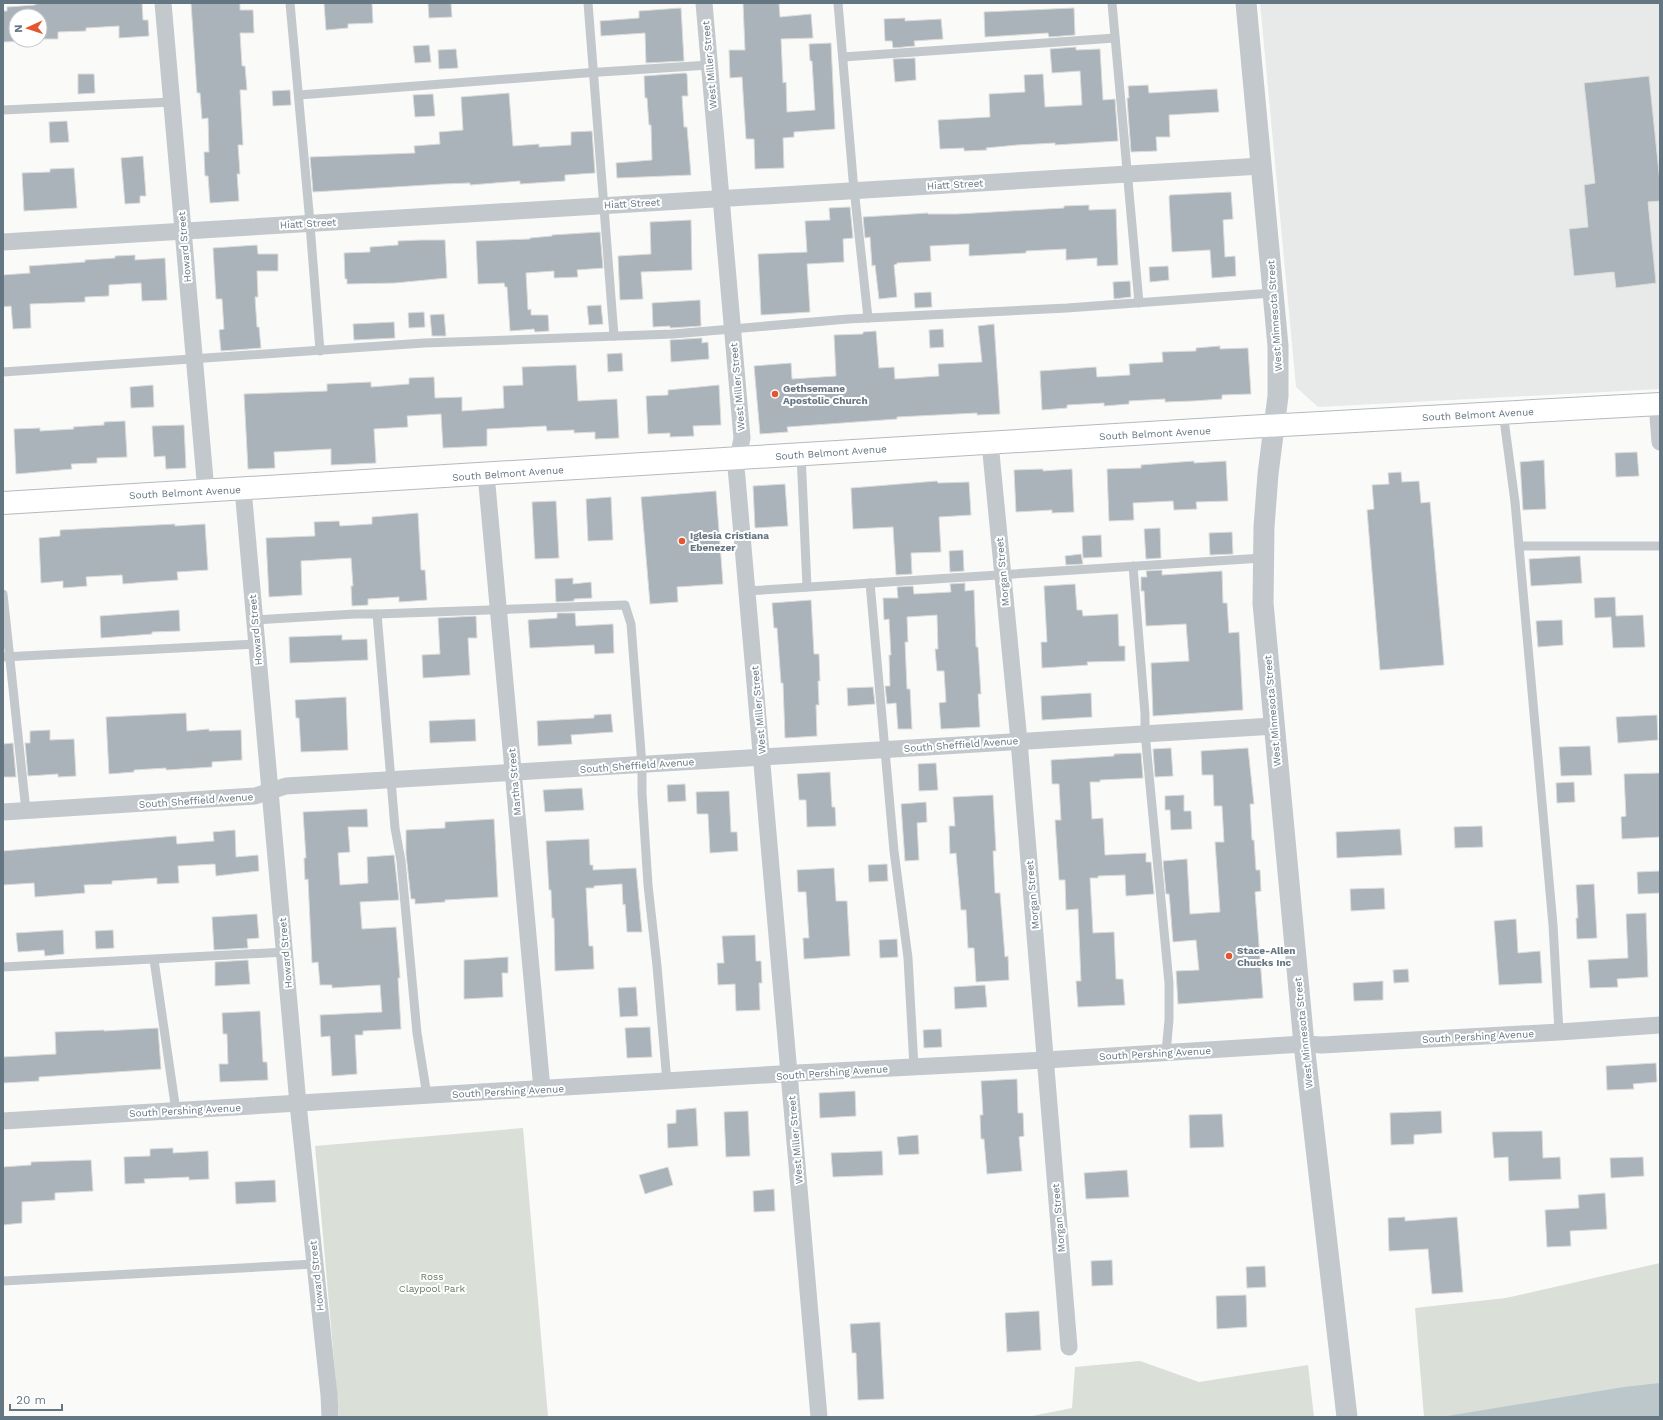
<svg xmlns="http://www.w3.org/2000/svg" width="1663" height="1420" font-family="'Work Sans',sans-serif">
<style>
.built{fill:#e8e9e9}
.green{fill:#dadfd7}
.water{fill:#bbc7cb}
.building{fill:#aab3b9;stroke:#dcdcda}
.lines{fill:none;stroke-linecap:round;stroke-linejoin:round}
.secondary-casing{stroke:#b3babf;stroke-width:24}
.service{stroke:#c3c8cc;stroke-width:9}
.minor{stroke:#c3c8cc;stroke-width:17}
.tertiary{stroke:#c3c8cc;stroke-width:21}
.secondary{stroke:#fff;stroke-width:22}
.poi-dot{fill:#e4572e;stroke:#fff;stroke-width:1.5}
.labels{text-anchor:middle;stroke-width:4;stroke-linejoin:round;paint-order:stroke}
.street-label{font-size:10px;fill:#657683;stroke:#fff}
.poi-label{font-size:10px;font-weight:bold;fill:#657683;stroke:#fff;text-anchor:start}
.park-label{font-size:10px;fill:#687a64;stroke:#fff}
</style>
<rect width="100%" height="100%" fill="#fafaf8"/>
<path class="built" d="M1260,3H1660V389L1318,407L1296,387Z"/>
<g class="green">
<path d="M523,1128L548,1417H339L315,1146Z"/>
<path d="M1660,1263V1384L1442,1417H1424L1415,1308L1506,1298Z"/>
<path d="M1140,1361L1199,1382L1308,1365L1314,1417H1027L1072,1408L1075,1367Z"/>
</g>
<path class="water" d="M1660,1383V1417H1441L1624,1387Z"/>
<g class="building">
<path d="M142,3L143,20H148L149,36L119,38V26L86,28V31L58,32V39H40V16H16V40L30,41L3,42V11H7V7L35,5V4L44,3Z"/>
<path d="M191,3H240V10H253L254,33H240L242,66H245L247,90H240L243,145H238L240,174H237L239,201L210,203L208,176H205L204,152H209L208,118L202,119L200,93H197Z"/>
<path d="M324,3H372L373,23L348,24V28L326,30Z"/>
<path d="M428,3H451L452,17L429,18Z"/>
<path d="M743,3H779L780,17L811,14L813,38L781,39L783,83L786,82L787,112L815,110L812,61H810L809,44L831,43L835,129L794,132V137L783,138L784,168L755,169L754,139H746L742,77L730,78L729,50H745Z"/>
<path d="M681,8L684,61L646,63L645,33L601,36L600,21L639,18V11Z"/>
<path d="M1074,8L1075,35L1049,37L1048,33L985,37L984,12Z"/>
<path d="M905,18V21L941,19L943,39L914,41L915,46L893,48L892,41H885L884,19Z"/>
<path d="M429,45L431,62L415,63L413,46Z"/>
<path d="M1076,47V50L1100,49L1103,100L1115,99L1118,141L1055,145V143L1017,145L986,148L987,150L964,151V148L940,149L938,120L990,117L989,94L1025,92L1024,75L1043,74L1045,107L1082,105L1080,71L1052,73L1050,49Z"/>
<path d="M456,49L458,68L439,69L438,50Z"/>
<path d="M915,58L916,80L895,82L893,59Z"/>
<path d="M685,73L687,74L688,96H682L684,127H687L691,175L617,178L616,163L652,160L651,125H649L647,98H645L644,76Z"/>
<path d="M78,74H94L95,93L78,94Z"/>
<path d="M1649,76L1660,182V201L1648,202L1656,283L1616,288L1614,272L1574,276L1569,229L1588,227L1584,185L1595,183L1584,83Z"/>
<path d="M1148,85L1149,93L1217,89L1219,112L1169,115L1170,137H1156L1157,151L1131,152L1127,98H1129L1128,86Z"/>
<path d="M290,90L291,105L273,106L272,91Z"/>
<path d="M509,93L513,146L539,144V147L571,145V132L592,131L595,173L565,175V181L520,184V181L470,185V183L443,184L313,192L310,157L415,153L414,146L440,144L439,132L463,130L461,97Z"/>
<path d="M433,94L435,116L415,117L413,95Z"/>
<path d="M67,121L69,142L50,143L49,122Z"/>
<path d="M143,156L146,196H140V203L125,204L121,158Z"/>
<path d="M74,168L77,208L24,211L22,173L50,172V169Z"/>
<path d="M1231,192L1233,219L1223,220L1225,257L1235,256L1236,276L1212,278L1210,250L1172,252L1169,197L1170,195Z"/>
<path d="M1089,205V210L1116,209L1118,265L1097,266V258L1066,260V249L1026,251V253L969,256V244L930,246L931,261L897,263V264L894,265L897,297L879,299L875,265L872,266L870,237L865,238L863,217L928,213V214H957L1064,208V206Z"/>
<path d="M850,207L853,238L843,239L844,262L807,264L810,312L761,315L758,254L807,252L805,221L830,220L829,208Z"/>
<path d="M691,220L692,270L641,272L643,299L620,300L618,256L651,254L650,222Z"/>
<path d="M600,232L603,268L577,270L578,277L554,278V271L526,273L528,310L531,309V315H548L549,331L535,332L534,329L510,331L507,287H505L504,283L478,284L476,241L530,239V238L552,236V235Z"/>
<path d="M421,240H445L447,278L395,283L347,284V279H345L344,253L370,252V247L398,245V241Z"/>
<path d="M257,245L258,254H278V271H257L258,297H255L257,327H259L261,348L221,351L219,330L224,329L222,299H216L213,248Z"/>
<path d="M135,255V260L165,258L167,300L142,301L141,283L109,285V296L85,297V302L30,304L31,328L13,329L11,306L3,307V275L30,273L29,266L85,262V260L115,258V256Z"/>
<path d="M1168,266L1169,280L1150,282L1149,267Z"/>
<path d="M1130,281L1131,297L1114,299L1113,282Z"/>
<path d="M931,292L932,307L915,308L914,293Z"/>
<path d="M700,300L701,326L670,328V326L653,327L652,303Z"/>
<path d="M601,305L603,324L589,325L587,306Z"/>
<path d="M424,312L425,327L409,328L408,313Z"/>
<path d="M444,314L446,336H432L430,315Z"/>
<path d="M394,322L395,338L354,340L353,324Z"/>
<path d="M994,324L1000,414L977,415V413L897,417V419L787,427L788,432L760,434L754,366L791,363L792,379L836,376L834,335L863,334V332L876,331L879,368L894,367L895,379L939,376L938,364L982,362L978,326Z"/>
<path d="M943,329L944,347L930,348L929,330Z"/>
<path d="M702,338V343L708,342L709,359L671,362L670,340Z"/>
<path d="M1220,346V349L1248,348L1251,394L1222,395V399L1193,401L1165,402V399L1129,401V404L1104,406V403L1067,405V408L1042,410L1040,371L1096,367L1097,377L1130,375L1129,364L1163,362L1162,352L1196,351V348Z"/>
<path d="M622,353L623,371L608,372L607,354Z"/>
<path d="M576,365L578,401L617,399L619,438L595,439V432L574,433V430L547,431L546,426L487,429V446L443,448L441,414L407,416L408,427L374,429L376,463L331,465V449L274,452L275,468L248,469L244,394L327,391V384L371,382V387L409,384V378L434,377L435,398L462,397V411L504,408L503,386L523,385L522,367Z"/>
<path d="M153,385L154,407L131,408L130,387Z"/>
<path d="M719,385L721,425L693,426L694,436L670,437V433L648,434L646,396L668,395V390Z"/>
<path d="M125,421L127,457L97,458V463L71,464L72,469L16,474L14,429L40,428V431L74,429L73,427L104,425V422Z"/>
<path d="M184,425L186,468L166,469L165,456L154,457L152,426Z"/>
<path d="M1637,452L1639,476L1616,477L1615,453Z"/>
<path d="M1544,460L1546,509L1523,510L1520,462Z"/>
<path d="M1194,461V463L1226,461L1228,501L1196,502L1197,509L1174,510L1173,501L1133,503L1134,520L1109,521L1107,469L1141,468V465Z"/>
<path d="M1043,469V471L1072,469L1074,512L1052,513V510L1016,512L1014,470Z"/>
<path d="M1401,472L1402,482L1419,481L1421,503L1430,502L1444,665L1380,670L1367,510L1374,509L1372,485L1389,484L1388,473Z"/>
<path d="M937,481L938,483L969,482L971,515L939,517L941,552L911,553L912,574L896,575L893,527L853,529L851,488Z"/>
<path d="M785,484L788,526L755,528L753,486Z"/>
<path d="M716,491L723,584L677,587L678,602L650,604L641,497Z"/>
<path d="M611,497L613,540L588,541L586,499Z"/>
<path d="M556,501L559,558L535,559L532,502Z"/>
<path d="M418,513L421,570H425L427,600L399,602V597L368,599V605L352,606L351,586H353L351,558L301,561L302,595L269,597L266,538L315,536L314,522L339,521L340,526L372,524V517Z"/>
<path d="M175,524V526L205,524L208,570L177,572L178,580L147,582L123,584L122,575L86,577L87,586L63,588V581L41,583L39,538L60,536V530Z"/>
<path d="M1160,528L1161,558L1146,559L1144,529Z"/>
<path d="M1232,532L1233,554L1210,555L1209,533Z"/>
<path d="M1101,535L1102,557L1083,558L1082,536Z"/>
<path d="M963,550L964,571L950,572L949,551Z"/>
<path d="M1081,554L1083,564L1066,565L1065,556Z"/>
<path d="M1580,556L1582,583L1531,586L1529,559Z"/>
<path d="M1162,570V575L1222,571L1223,603H1227L1229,633L1239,632L1243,710L1153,716L1151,663L1189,661L1186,624L1146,626L1144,591H1141V577H1147L1146,571Z"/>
<path d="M573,578V584L591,582L592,598L574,599V601L556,602L555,579Z"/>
<path d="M965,583V591L974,590L976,647H978L981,694H978L980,727L941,729L939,703L946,702L944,671H937L935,649H938L937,615L907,617L908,642H905L907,689H910L912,729H898L896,703L887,704L885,686H890L889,655H891L889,619L884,620L883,598H898L897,587L913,586L914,594L951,592L950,584Z"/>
<path d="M1075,584L1077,610H1082L1083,616L1118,614L1119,646H1125V661L1087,662L1088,665L1042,668L1041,642H1047L1044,586Z"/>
<path d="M1615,597L1616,616L1643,615L1645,647L1613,648L1611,617L1595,618L1594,598Z"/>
<path d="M811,600L814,654H819L820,681H818L819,705H816L817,736L785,738L783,683H781L777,628H774L772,603Z"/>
<path d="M179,610L180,631L152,632V634L101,638L100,616Z"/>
<path d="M557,613H575L576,626L613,624L614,653L595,654L594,645L530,648L528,620L557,618Z"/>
<path d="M476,616L477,638H468L470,675L423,678L422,655L440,654L438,618Z"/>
<path d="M1562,620L1563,645L1538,647L1536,621Z"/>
<path d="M342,635V640L367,639L368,660L290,663L289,637Z"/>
<path d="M873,687L875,704L848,706L847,688Z"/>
<path d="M1091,693L1092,717L1042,720L1041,696Z"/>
<path d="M346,697L348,750L301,752L299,718H296L295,700Z"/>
<path d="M186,713L187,731L209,729V731L241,730L242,760L212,762V767L166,770V768L134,770V772L109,774L106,717Z"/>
<path d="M611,714L613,732L571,735L572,744L538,746L537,721L594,718V715Z"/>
<path d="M1657,715L1658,740L1618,743L1616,717Z"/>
<path d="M475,719L476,741L430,743L429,721Z"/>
<path d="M50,730V740L74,739L76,776L58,777V774L28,776L25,743H30V731Z"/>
<path d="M13,743L16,777H3V744Z"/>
<path d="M1590,746L1592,775L1561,776L1559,747Z"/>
<path d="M1171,748L1173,776L1155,777L1153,749Z"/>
<path d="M1248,748L1254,804H1250L1252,840H1254L1256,870H1260L1261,891L1255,892L1263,998L1178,1004L1176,971L1199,970L1196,940L1173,942L1170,904L1169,894H1166L1163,861L1187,859L1190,914L1220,912L1215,842H1224L1222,806H1214L1213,775H1202L1201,751Z"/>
<path d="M1141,753L1143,778L1100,780V782H1090L1092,819L1103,818L1105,855L1146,853V862H1151L1154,894L1126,896L1125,875L1098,876V878H1090L1093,933L1114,932L1116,979H1123L1125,1005L1078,1007L1076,981H1081L1078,909L1066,910L1065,880H1059L1055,820H1061L1059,784H1052L1051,760L1114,756V754Z"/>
<path d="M936,763L938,790L919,791L918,764Z"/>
<path d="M830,772L832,807H835L836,826L807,827L806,800H799L797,774Z"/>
<path d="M1660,773V837L1622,839L1621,817L1626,816L1624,774Z"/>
<path d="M1574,782L1575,802L1557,803L1556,783Z"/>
<path d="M685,784L686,801L668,802L667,785Z"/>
<path d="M582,788L584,810L545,812L543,790Z"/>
<path d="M729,791L731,832H737L738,851L710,853L708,814H697L696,792Z"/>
<path d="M993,795L996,851H993L995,893H1000L1005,957L1008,956L1009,980L976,982L974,948H968L966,910H961L956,853L950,854L949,826H955L953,797Z"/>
<path d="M1184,795V811H1191L1192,829L1171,830L1170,810H1165V796Z"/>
<path d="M926,802L927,822L917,823L919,860L905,861L901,804Z"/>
<path d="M367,809L368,827H348L350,852L338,853L340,885L368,883L367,857L394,855L399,900L360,902L362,929L396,927L400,978H398L401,1029L363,1031V1035H355L357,1074L332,1076L330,1036L321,1037L320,1015L382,1012L380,985L332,988V985H320L318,962L312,963L308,879L305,880L304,858H306L303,812Z"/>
<path d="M494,819L498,897L445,900V902L415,904V899H411L406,854V830L445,828V822Z"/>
<path d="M1482,826L1483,847L1455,848L1454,827Z"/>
<path d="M1400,829L1402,855L1337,858L1336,832Z"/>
<path d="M235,830L236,857L258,855L259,871L216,876L215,864L178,866L179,883L157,884V878L112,881V884L84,885L85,893L35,897L34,883L3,885V851L176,836L177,844L214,841L213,832Z"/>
<path d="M589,839L590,865H593V870L636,868L642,932H627L625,904L623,905L622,884L594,886V888H586L589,946H593L594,969L555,971L554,918H552L551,890H549L546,841Z"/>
<path d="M887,864L888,881L869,882L868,865Z"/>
<path d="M834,868L836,901H847L850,956L804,959L803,938H809L806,892H798L797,870Z"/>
<path d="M1660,871V893L1638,894L1637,872Z"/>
<path d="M1594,884L1597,938L1577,939L1576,918H1578L1576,885Z"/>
<path d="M1384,888L1385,909L1351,911L1350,889Z"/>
<path d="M1646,913L1648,977L1617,979L1618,987L1590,988L1588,960L1628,958L1626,914Z"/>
<path d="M257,914L259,938L247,939L248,948L214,950L212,917Z"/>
<path d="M1516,919L1518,953L1540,951L1542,983L1499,985L1494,921Z"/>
<path d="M63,930L64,954L45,956L44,950L18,952L16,933Z"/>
<path d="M113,930L114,948L96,949L95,931Z"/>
<path d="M755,935L756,961H761L762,983H759L760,1010L736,1011L735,984L718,985L717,963H724L722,936Z"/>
<path d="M897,939L898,957L880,958L879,940Z"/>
<path d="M508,957V973H502L503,997L464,999V960Z"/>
<path d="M248,960L250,984L215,986V962Z"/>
<path d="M1408,969L1409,982L1394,983L1393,970Z"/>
<path d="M1383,981V1000L1354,1001L1353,983Z"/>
<path d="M985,985L987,1007L955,1009L954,987Z"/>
<path d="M636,987L638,1016L620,1017L618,988Z"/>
<path d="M260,1011L263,1062H267L268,1080L220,1082L219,1064H228L227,1034H223L222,1013Z"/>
<path d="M650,1027L652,1057L627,1058L625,1028Z"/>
<path d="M158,1028L161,1069L39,1077V1081L3,1083V1057L56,1054L55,1032L104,1030V1031Z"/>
<path d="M941,1029L942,1047L924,1048L923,1030Z"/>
<path d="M1656,1063L1657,1082L1633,1084L1634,1089L1607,1090L1606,1066Z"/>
<path d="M1017,1079L1018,1113H1023L1024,1136L1019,1137L1022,1171L987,1174L984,1139H981L980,1115H983L981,1081Z"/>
<path d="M855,1091L856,1116L820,1118L819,1093Z"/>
<path d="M696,1108L698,1146L668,1148L667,1124L676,1123V1110Z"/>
<path d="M748,1111L750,1156L726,1157L724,1112Z"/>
<path d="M1441,1111L1442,1133L1414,1135V1144L1391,1145L1390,1113Z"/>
<path d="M1222,1114L1224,1147L1190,1148L1189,1115Z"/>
<path d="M1542,1131L1543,1158L1560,1157L1561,1179L1509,1181L1508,1157L1494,1158L1492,1132Z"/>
<path d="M918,1135L919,1154L899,1155L897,1137Z"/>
<path d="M173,1148V1153L208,1151L209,1179L189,1180V1177L144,1179L145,1183L125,1184L124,1157L150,1156V1149Z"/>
<path d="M882,1151L883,1175L833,1177L831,1153Z"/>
<path d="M1643,1157L1644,1176L1611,1178L1610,1158Z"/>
<path d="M91,1160L93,1191L55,1193V1200L22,1202V1223L3,1225V1167L31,1165V1162Z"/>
<path d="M668,1167L673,1185L645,1194L639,1175Z"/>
<path d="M1127,1170L1129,1197L1086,1199L1084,1173Z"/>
<path d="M275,1180L276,1202L236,1204L235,1182Z"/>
<path d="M774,1189L775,1211L754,1212L753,1191Z"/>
<path d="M1605,1193L1607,1229L1570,1231L1571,1246L1547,1247L1545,1210L1579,1208L1578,1195Z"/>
<path d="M1405,1217V1221L1457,1217L1463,1292L1432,1294L1428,1249L1389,1251L1388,1218Z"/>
<path d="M1112,1260L1113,1285L1092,1286L1091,1261Z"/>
<path d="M1265,1266L1266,1287L1247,1288L1246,1267Z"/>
<path d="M1246,1295L1247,1327L1217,1329L1216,1296Z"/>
<path d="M1039,1311L1041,1350L1007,1352L1005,1313Z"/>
<path d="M880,1322L884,1399L858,1400L856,1353H852L850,1324Z"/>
</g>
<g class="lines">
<g class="secondary-casing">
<path id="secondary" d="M3,503L1247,427L1660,404"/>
</g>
<g class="service">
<path d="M290,3L309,212L320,351"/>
<path d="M588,3L614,336"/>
<path d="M838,3L853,179L868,318"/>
<path d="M1112,3L1139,303"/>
<path d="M843,57L1115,38"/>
<path d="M299,95L585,73L709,65"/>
<path d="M3,110L172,102"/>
<path d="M3,372L424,343L673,334L848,319L1067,308L1273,293"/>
<path d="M1503,412L1515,502L1553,925L1559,1032"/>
<path d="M801,454L807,587"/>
<path d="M1519,546H1660"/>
<path d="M1133,566L1145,714V733L1169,983V1020L1166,1052"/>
<path d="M870,583L894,851L908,958L914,1067"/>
<path d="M747,591L1263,558"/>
<path d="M3,594L26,811"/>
<path d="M377,614L395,828L401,861L417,1033L427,1096"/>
<path d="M254,620L355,614H377L625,605L631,624L642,765V793L648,885L657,966L667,1082"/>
<path d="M3,657L257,644"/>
<path d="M154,960L176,1111"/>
<path d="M3,967L285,952"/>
<path d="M3,1281L314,1264"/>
</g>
<g class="minor">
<path d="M163,3L206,491"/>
<path d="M704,3L742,438L736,469L737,478L819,1417"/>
<path d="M3,242L1261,166"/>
<path d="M1657,404L1660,442"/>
<path d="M990,443L1019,741L1069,1347"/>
<path d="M486,474L542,1089"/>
<path d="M243,489L298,1104L329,1395L330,1417"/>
<path d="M3,812L255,796L286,786L1274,726"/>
<path d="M3,1121L797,1073L1046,1060L1304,1044L1322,1045L1559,1032L1660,1025"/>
</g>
<path class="tertiary" d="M1246,3L1278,346V396L1268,474L1264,527L1263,603L1304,1044L1347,1417"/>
<use href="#secondary" class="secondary"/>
</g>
<g class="poi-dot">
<circle cx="775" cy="394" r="4"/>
<circle cx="682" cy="541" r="4"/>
<circle cx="1229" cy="956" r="4"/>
</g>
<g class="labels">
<g class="street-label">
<text transform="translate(709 65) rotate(-95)" y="4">West Miller Street</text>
<text transform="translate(955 184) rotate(-3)" y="4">Hiatt Street</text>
<text transform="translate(632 203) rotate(-3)" y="4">Hiatt Street</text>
<text transform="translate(308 223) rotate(-3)" y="4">Hiatt Street</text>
<text transform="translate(184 247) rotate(-95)" y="4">Howard Street</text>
<text transform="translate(1274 316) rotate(-94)" y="4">West Minnesota Street</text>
<text transform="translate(737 387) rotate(-95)" y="4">West Miller Street</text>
<text transform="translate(1478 414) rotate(-3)" y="4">South Belmont Avenue</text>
<text transform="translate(1155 433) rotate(-3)" y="4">South Belmont Avenue</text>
<text transform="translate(831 452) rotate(-4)" y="4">South Belmont Avenue</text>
<text transform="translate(508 473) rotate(-4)" y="4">South Belmont Avenue</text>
<text transform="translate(185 492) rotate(-3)" y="4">South Belmont Avenue</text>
<text transform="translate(1002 572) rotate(-95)" y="4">Morgan Street</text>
<text transform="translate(255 630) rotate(-95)" y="4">Howard Street</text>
<text transform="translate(758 710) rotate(-95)" y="4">West Miller Street</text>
<text transform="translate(1272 711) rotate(-95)" y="4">West Minnesota Street</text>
<text transform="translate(961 744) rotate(-4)" y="4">South Sheffield Avenue</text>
<text transform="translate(637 765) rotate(-4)" y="4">South Sheffield Avenue</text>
<text transform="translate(514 782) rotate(-95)" y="4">Martha Street</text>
<text transform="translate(196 800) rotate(-4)" y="4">South Sheffield Avenue</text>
<text transform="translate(1032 895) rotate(-95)" y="4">Morgan Street</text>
<text transform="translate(285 953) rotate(-95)" y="4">Howard Street</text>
<text transform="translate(1303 1033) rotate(-96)" y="4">West Minnesota Street</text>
<text transform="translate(1478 1036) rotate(-3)" y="4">South Pershing Avenue</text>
<text transform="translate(1155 1053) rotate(-3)" y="4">South Pershing Avenue</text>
<text transform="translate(832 1072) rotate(-4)" y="4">South Pershing Avenue</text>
<text transform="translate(508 1091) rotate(-3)" y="4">South Pershing Avenue</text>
<text transform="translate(185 1110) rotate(-3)" y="4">South Pershing Avenue</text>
<text transform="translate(795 1140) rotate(-95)" y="4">West Miller Street</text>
<text transform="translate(1058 1218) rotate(-95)" y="4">Morgan Street</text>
<text transform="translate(316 1276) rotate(-96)" y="4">Howard Street</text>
</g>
<g class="poi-label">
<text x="783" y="392">Gethsemane<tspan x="783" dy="12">Apostolic Church</tspan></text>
<text x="690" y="539">Iglesia Cristiana<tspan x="690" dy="12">Ebenezer</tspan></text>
<text x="1237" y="954">Stace-Allen<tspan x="1237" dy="12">Chucks Inc</tspan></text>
</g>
<g class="park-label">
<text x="432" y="1280">Ross<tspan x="432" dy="12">Claypool Park</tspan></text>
</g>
</g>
<rect width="1663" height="1420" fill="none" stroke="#657683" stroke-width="8"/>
<g transform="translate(28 28) rotate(267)"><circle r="19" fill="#ffffff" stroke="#c1c8cd"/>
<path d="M0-3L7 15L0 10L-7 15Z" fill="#e4572e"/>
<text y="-6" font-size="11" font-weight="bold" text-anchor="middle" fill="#657683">N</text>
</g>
<path d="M10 1404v6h52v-6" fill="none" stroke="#657683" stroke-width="2"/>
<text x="16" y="1404" font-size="12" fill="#657683" stroke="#ffffff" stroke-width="3" paint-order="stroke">20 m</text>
</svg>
